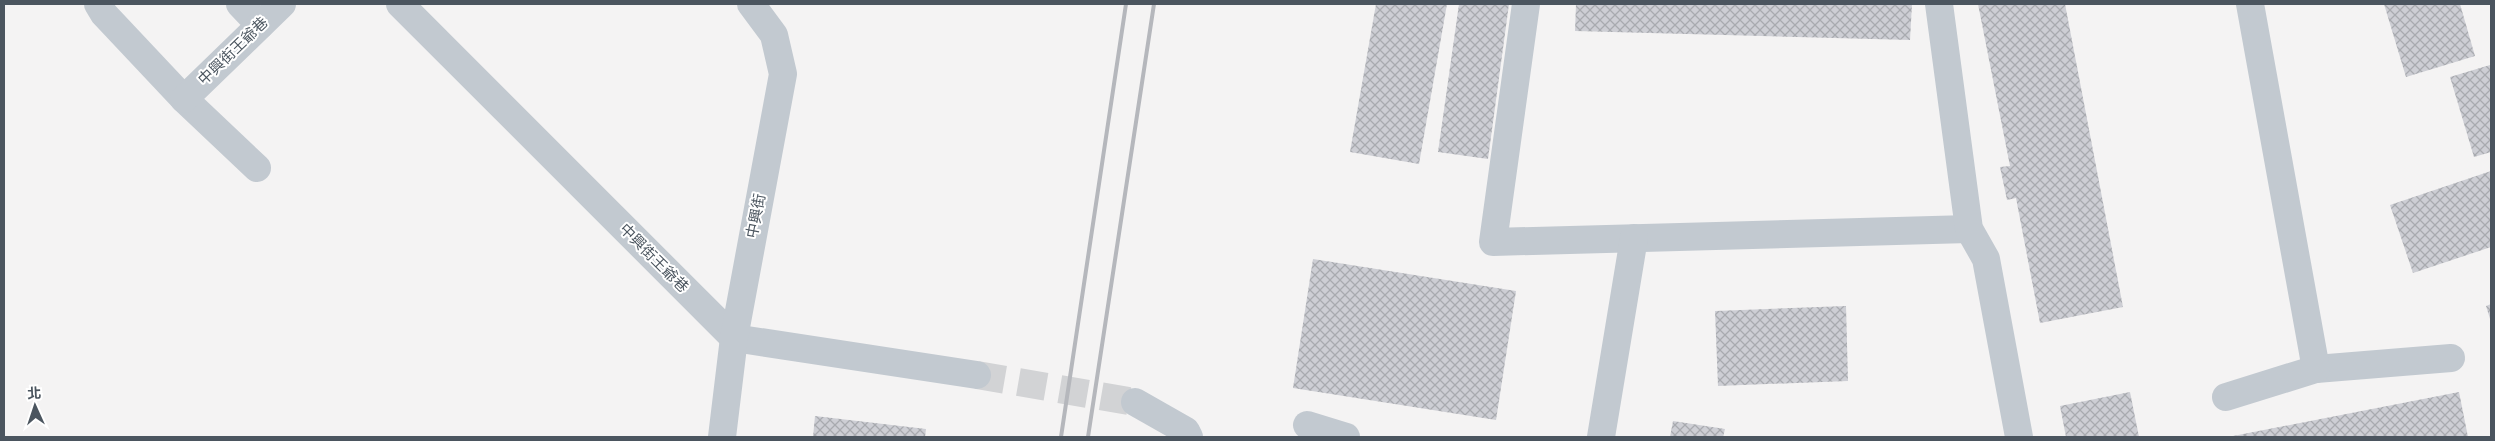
<svg xmlns="http://www.w3.org/2000/svg" width="2495" height="441" font-family="'IBM Plex Sans','Noto Sans TC',sans-serif">
<style>
.building{fill:url(#building-cross-hatch)}
.lines{fill:none;stroke-linecap:round;stroke-linejoin:round}
.minor-tunnel{stroke:#d2d3d5;stroke-width:28;stroke-dasharray:28 14;stroke-linecap:butt}
.minor{stroke:#c2c9d0;stroke-width:28}
.rail{stroke:#b5b7bc;stroke-width:4}
.labels{text-anchor:middle;stroke-width:4;stroke-linejoin:round;paint-order:stroke}
.street-label{font-size:15px;fill:#4b555f;stroke:#fff}
</style>
<defs>
<pattern id="building-cross-hatch" width="8" height="8" patternUnits="userSpaceOnUse" patternTransform="scale(1.25)"><rect width="8" height="8" fill="#cdced4"/><path d="M0 0l8 8M0 8l8-8" fill="none" stroke="#a8aaaf"/></pattern>
</defs>
<rect width="100%" height="100%" fill="#f4f3f3"/>
<g class="building">
<path d="M1376,4H1447L1419,164L1350,152Z"/>
<path d="M1459,4H1509L1488,159L1438,152Z"/>
<path d="M1576,4H1912L1910,40L1575,31Z"/>
<path d="M1978,4H2065L2123,307L2040,323L2016,198L2007,200L2000,167L2010,166Z"/>
<path d="M2384,4H2460L2475,56L2406,77Z"/>
<path d="M2490,65L2491,152L2474,157L2450,77Z"/>
<path d="M2491,171V247L2413,273L2390,205Z"/>
<path d="M1313,259L1516,291L1496,420L1293,388Z"/>
<path d="M2491,304V322L2486,306Z"/>
<path d="M1846,306L1848,381L1718,386L1715,311Z"/>
<path d="M2130,392L2139,437H2066L2060,406Z"/>
<path d="M2459,392L2468,437H2233V436Z"/>
<path d="M815,416L926,429L925,437H813Z"/>
<path d="M1673,421L1725,429L1723,437H1670Z"/>
</g>
<g class="lines">
<path class="minor-tunnel" d="M977,375L1135,402"/>
<g class="minor">
<path d="M98,4L104,14L184,99L257,168"/>
<path d="M240,4L260,25"/>
<path d="M400,4L734,338L977,375"/>
<path d="M1526,4L1493,242L1969,229"/>
<path d="M1939,4L1969,229L1986,259L2019,437"/>
<path d="M184,99L282,4"/>
<path d="M2316,369L2451,358"/>
<path d="M2226,397L2316,369L2250,4"/>
<path d="M1135,402L1186,431L1189,437"/>
<path d="M1307,425L1346,437"/>
<path d="M722,437L734,338L783,74L774,35L751,4"/>
<path d="M1601,437L1634,238"/>
</g>
<g class="rail">
<path d="M1061,437L1126,4"/>
<path d="M1088,437L1154,4"/>
</g>
</g>
<g class="labels">
<g class="street-label">
<text transform="translate(233 51) rotate(-44)" y="5">中興街王爺巷</text>
<text transform="translate(756 216) rotate(-79)" y="5">中興街</text>
<text transform="translate(654 258) rotate(45)" y="5">中興街王爺巷</text>
</g>
</g>
<rect width="2495" height="441" fill="none" stroke="#4b555f" stroke-width="10"/>
<g transform="translate(35 406) rotate(357)" stroke="#ffffff" stroke-width="4" paint-order="stroke">
<path d="M0-4L9 19L0 12L-9 19Z" fill="#4b555f"/>
<text y="-8" font-size="14" font-weight="bold" text-anchor="middle" fill="#4b555f">北</text>
</g>
</svg>
